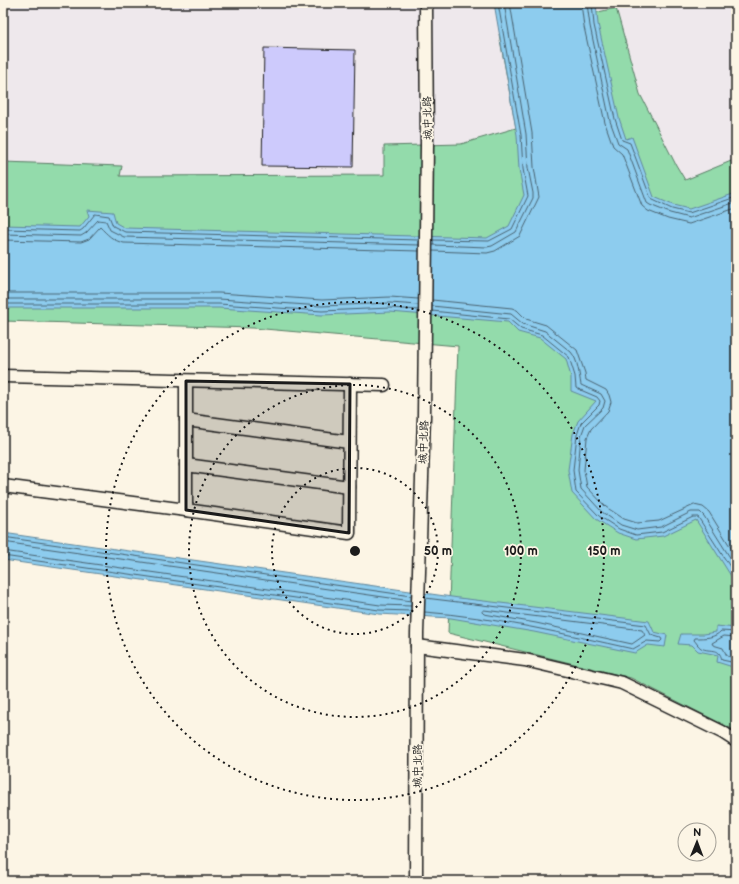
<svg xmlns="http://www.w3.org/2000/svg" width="739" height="884" font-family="'Balsamiq Sans','LXGW WenKai TC',sans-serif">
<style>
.built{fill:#eee8ec}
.green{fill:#93dbab;stroke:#587c64}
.water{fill:#8dccee;stroke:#60869a}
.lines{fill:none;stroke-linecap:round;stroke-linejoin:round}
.shore{stroke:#496270;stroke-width:1}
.building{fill:#cdcafc;stroke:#1c1c1c}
.minor-casing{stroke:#1c1c1c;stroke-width:15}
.minor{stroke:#fcf5e5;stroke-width:12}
.marked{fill:#1c1c1c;fill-opacity:0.2;stroke:#1c1c1c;stroke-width:3;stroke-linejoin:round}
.ring{fill:none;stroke:#1c1c1c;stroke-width:2;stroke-dasharray:2 4}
.labels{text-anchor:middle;stroke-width:3.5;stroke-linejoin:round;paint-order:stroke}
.street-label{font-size:11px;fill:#1c1c1c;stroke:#fcf5e5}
.centre{fill:#1c1c1c;stroke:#fcf5e5;stroke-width:2}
.ring-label{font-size:12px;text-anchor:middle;font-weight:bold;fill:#1c1c1c;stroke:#fcf5e5;stroke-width:3.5;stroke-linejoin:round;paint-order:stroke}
</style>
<rect width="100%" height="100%" fill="#fcf5e5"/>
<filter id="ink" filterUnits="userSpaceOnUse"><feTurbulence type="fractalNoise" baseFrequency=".025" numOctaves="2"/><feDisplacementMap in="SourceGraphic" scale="8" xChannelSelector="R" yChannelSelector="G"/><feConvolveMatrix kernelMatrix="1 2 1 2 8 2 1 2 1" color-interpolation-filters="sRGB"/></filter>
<g filter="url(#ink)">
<g class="built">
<path d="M3,3H494L517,135L519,169L3,225Z"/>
<path d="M596,3H736V193L689,209L598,24Z"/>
</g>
<path class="green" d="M616,8L640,94L676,165L685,180L736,159V731L631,678L448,633L458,346L253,328L3,321V162L122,166L120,176L384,175V146L461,144L516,128L499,34Z"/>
<g class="water">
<path d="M494,3H596L598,24L619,118L626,139L632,137L654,197L673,205L689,209L736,193V584L696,520L663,536L636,539L618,533L596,519L572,493L568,470L573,434L578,421L596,401L571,391V377L566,359L540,338L518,332L508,322L390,312L322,315L219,308H3V225L80,227L89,216L87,210L113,212L116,223L125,228L487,238L509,226L524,195L519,169L517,135Z"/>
<path d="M3,533L459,598L649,621L654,632L667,635L665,647L648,645L635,653L534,632L451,618L379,614L3,560Z"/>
<path d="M716,626L736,628V668L717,662L718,655L698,651L692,645L678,644L681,634H704L716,632Z"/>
</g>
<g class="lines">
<g class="shore">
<path d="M581,3L584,27L605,123L613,146L622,154L642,206L648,211L668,219L689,224L736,208"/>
<path d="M587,3L590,26L610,121L618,143L627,149L647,203L650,205L670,213L689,218L736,202"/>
<path d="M592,3L594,25L615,119L622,140L630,143L651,199L672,209L689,213L736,197"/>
<path d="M3,229L80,231L83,229L95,214L109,216L113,226L125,232L419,240"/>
<path d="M3,234L81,236L86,233L98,220L106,221L110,230L124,237L419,245"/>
<path d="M3,240L81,242L89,239L100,227C107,234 113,241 124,243L419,251"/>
<path d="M433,240L489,241L512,229L528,196L523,169L521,135L498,3"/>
<path d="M433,245L487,247L492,246L516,232L533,198V193L528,168L526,134L504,3"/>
<path d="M433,251L487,253L495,251L520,236L539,197L534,167L532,133L510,3"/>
<path d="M3,293H219L322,300L390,297L418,299"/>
<path d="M3,299H219L322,306L390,303L418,305"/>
<path d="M432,300L512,308L517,310L526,319L546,325L577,350L585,373L586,380L606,390L609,395L611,402L608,411L591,429L587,438L584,470L587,487L606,507L624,519L637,523L659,521L694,505L703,507L709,512L736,556"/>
<path d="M3,304H219L322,311L390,308L418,310"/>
<path d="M432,306L511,314L523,324L545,331L571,352C578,360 579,374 581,385L601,394L605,401L603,408L585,425L581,436L578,470L581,489L602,512L621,525L637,530L661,527L691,512H700L704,516L736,567"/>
<path d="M432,311L509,319L521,329L542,335L569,357L575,376L576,388L597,397L600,401L599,405L581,423L577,435L573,470L576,492L599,516L619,529L636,535L662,532L693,517H698L736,576"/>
<path d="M3,537L411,596"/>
<path d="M3,542L411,601"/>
<path d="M3,551L380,605L411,606"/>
<path d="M3,556L379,610L411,611"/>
<path d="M484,610L642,630L645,635L632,644L536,623L484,614L482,612Z"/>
<path d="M425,612C494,617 565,634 633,649L647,641L660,642L662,640L661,638L651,635L646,625L425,598"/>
<path d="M736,632L721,631C715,638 705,638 695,638L694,640C696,642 698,646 701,648C711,653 719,646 722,660L736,663"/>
<path d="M736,637L724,636L712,643L713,645L723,648L727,656L736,658"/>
</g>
</g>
<path class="building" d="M264,48L355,50L353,167L262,166Z"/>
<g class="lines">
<g class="minor-casing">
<g id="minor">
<path d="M3,376L384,385"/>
<path d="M186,381V510"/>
<path d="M186,420L349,442"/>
<path d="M186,465L349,487"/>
<path d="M3,486L186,510L349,533L350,384"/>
<path d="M417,646L525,660L622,683L722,732L736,741"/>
<path d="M416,881L417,634L424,416L427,145L426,3"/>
</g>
</g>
<use href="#minor" class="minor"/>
</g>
</g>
<path class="marked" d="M186,381L350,384L349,533L186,510Z"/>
<g class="ring">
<circle cx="355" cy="551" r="83"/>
<circle cx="355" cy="551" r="166"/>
<circle cx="355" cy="551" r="249"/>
</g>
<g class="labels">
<g class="street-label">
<text transform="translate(427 118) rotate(-91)" y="4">城中北路</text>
<text transform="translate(423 442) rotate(-88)" y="4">城中北路</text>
<text transform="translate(417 766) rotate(-90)" y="4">城中北路</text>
</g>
</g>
<circle cx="355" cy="551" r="6" class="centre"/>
<g class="ring-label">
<text x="438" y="555">50 m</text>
<text x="521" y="555">100 m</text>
<text x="604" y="555">150 m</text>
</g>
<rect width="739" height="884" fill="none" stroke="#fcf5e5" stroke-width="16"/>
<rect x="8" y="8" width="723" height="868" fill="none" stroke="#1c1c1c" stroke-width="1.5" filter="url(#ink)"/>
<g transform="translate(697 842) rotate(1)"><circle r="19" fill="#fcf5e5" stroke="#a29e95"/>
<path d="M0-3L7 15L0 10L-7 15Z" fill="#1c1c1c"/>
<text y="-6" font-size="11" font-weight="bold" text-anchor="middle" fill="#1c1c1c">N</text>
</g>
</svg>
